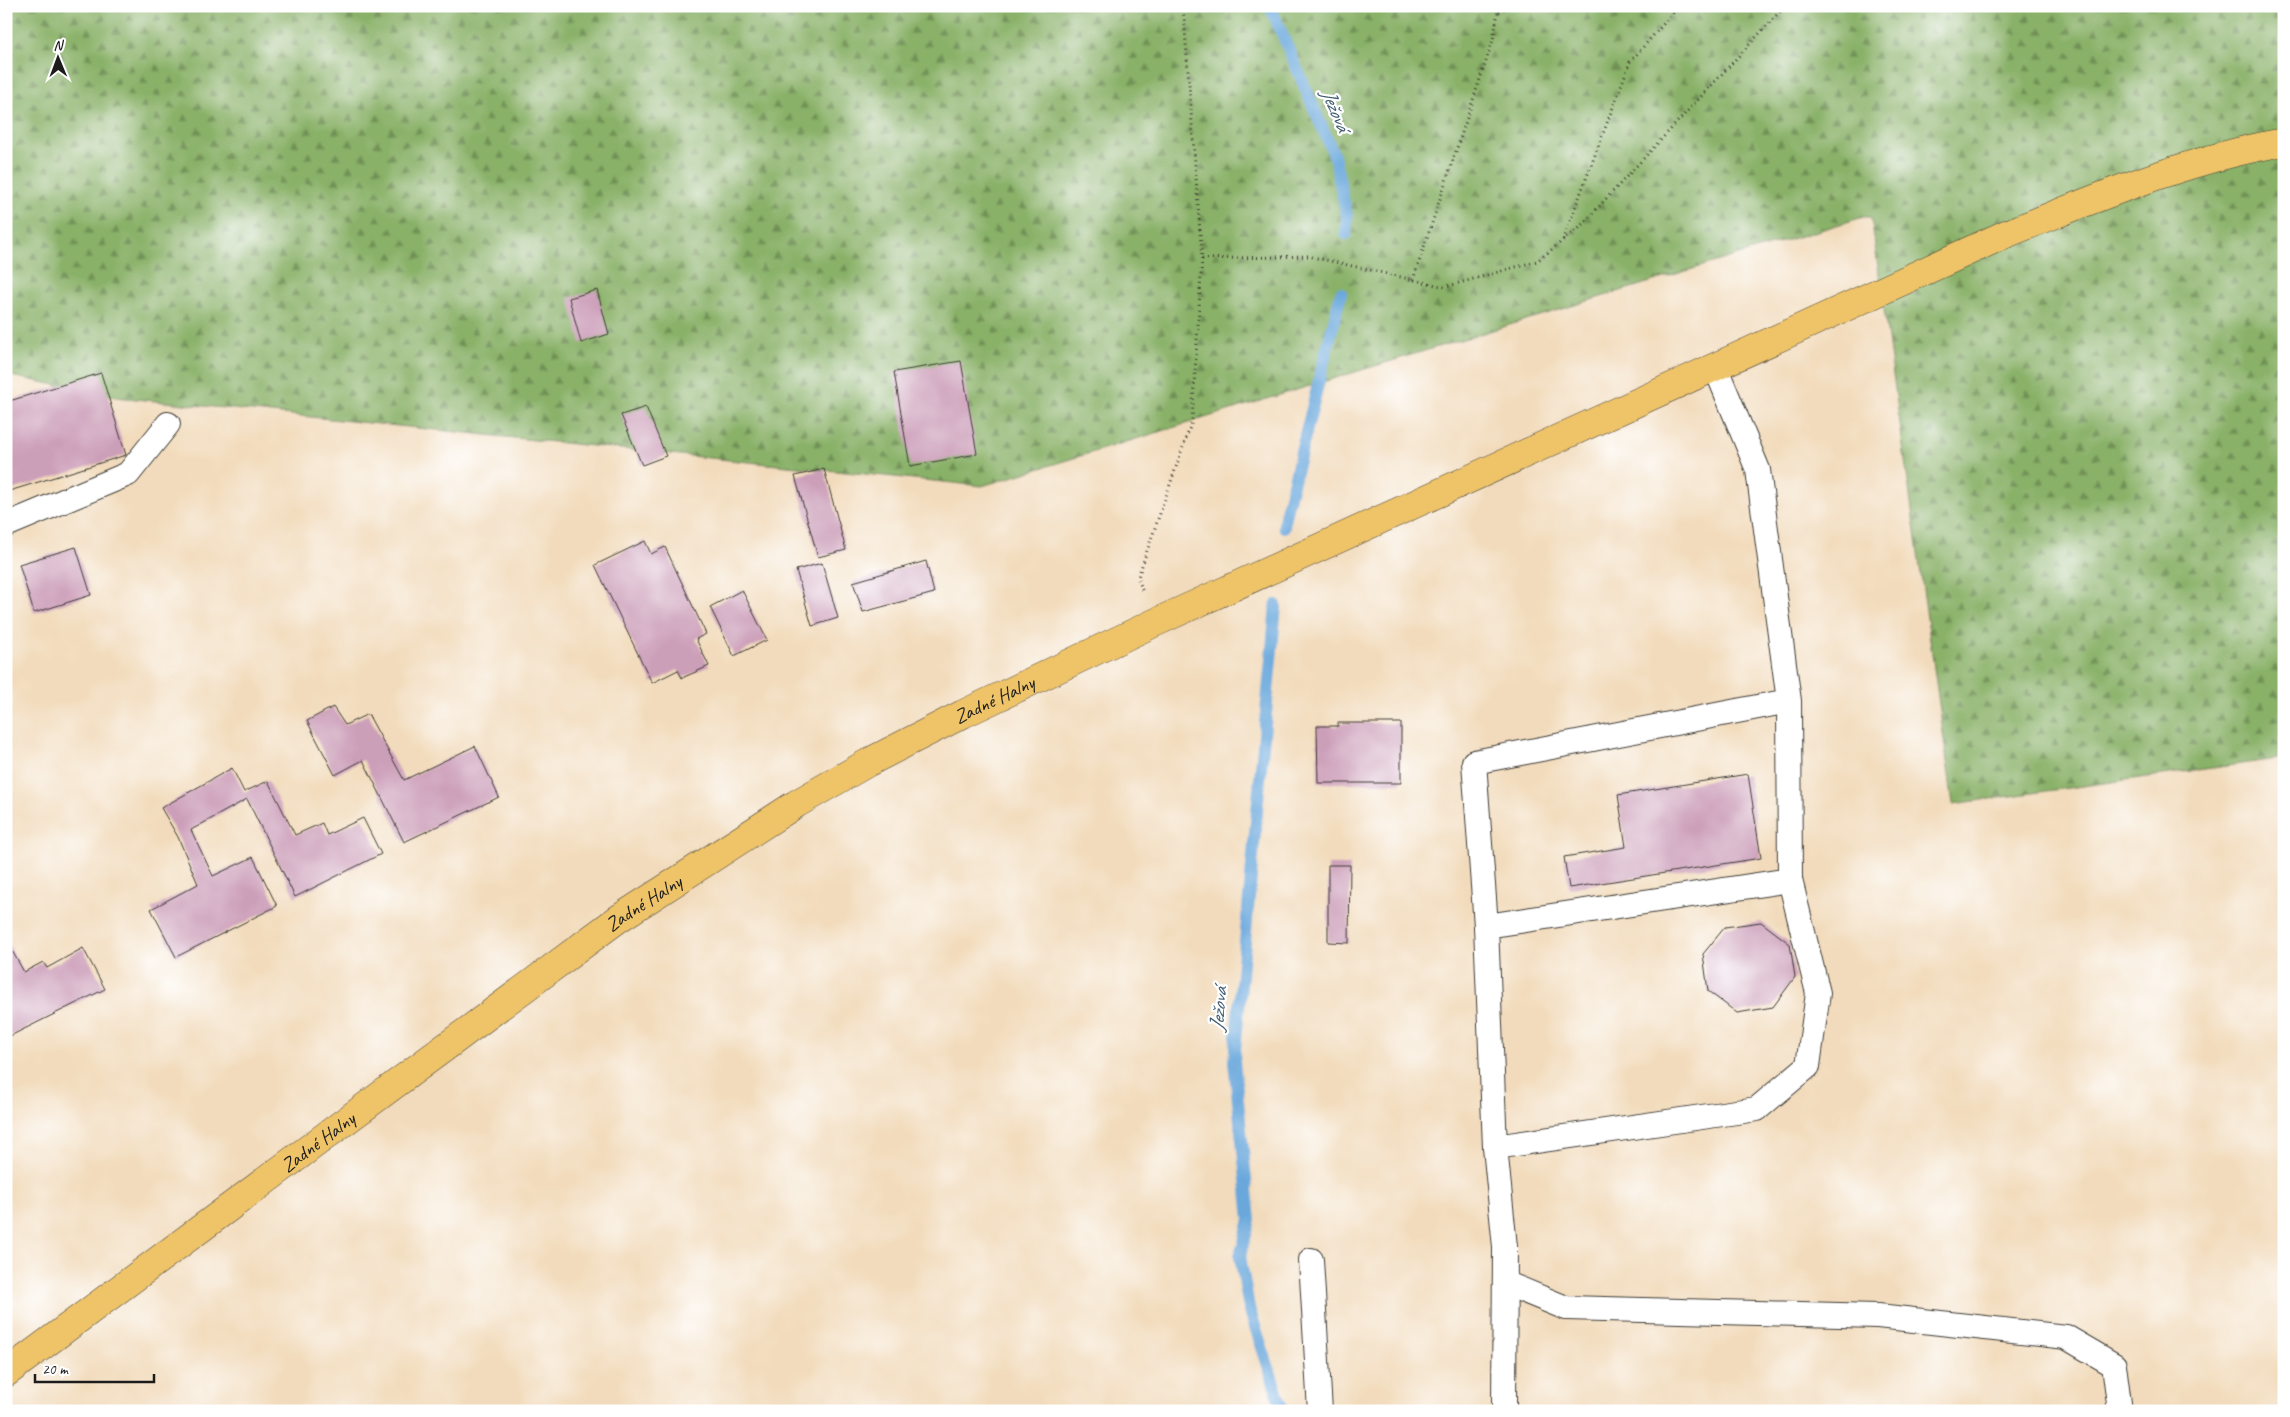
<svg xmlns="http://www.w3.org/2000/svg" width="2290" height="1417" font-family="Caveat,sans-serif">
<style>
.forest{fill:url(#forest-firs);stroke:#526642}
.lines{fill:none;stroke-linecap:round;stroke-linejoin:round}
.stream{stroke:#6aa8dc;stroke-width:12}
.building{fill:#cc9fb9}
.service-casing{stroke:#3c3934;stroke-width:26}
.primary-casing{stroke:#3c3934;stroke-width:29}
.path{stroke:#3c3934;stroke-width:3;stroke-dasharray:1 4;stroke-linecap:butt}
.service{stroke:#fff;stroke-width:24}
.primary{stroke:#efc469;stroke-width:28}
.labels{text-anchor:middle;stroke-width:4.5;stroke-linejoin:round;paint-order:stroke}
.street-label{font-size:20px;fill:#1c1c1c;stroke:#fff}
.water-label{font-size:21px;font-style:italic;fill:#3f5b72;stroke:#fff}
</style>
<defs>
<pattern id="forest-firs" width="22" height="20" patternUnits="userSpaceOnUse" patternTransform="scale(1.25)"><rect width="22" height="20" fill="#89b168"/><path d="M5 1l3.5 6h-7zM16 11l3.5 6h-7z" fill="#6f8f55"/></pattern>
</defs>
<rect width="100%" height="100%" fill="#fff"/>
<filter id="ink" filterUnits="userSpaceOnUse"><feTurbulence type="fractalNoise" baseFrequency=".02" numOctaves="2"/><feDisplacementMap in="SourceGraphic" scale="10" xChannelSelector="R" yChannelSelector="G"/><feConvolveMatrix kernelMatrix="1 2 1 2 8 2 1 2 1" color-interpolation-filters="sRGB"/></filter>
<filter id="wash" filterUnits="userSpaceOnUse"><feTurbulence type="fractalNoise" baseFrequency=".0096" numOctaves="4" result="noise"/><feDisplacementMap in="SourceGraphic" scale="20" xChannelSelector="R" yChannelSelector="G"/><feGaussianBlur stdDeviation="1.12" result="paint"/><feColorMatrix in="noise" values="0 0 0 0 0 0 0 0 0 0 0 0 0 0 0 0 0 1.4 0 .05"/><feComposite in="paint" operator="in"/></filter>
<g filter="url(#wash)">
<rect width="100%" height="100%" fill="#f2dbbc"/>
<path class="forest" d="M6,6H2284V758L1953,804L1871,217H1863L982,486L116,397L6,375Z"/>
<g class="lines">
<g class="stream">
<path d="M1270,6L1334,155L1347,216L1346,234"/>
<path d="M1284,527L1285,516L1341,293"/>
<path d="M1276,605L1234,1061L1250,1220L1240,1256L1249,1308L1283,1411"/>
</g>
</g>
<g id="blocks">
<g class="building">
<path d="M597,290L609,334L581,343L569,298Z"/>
<path d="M961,361L977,454L910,466L894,372Z"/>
<path d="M101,373L126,455L6,492V402Z"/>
<path d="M646,407L666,456L642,465L621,415Z"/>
<path d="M824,469L846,550L818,557L795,476Z"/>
<path d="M645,541L651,554L665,547L706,634L696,639L709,666L682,678L678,670L652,683L595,565Z"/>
<path d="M76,547L91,595L34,613L19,564Z"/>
<path d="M926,561L934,593L863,612L853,582Z"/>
<path d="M822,563L838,618L812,626L796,570Z"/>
<path d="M742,590L767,640L734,656L710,607Z"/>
<path d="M333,707L345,725L368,714L404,780L475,746L499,797L404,842L363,760L335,775L307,721Z"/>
<path d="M1338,723H1401V783H1318L1317,726H1338Z"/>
<path d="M232,768L244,792L268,781L295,835L322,823L327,835L363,818L381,854L295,897L247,799L191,830L213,876L253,857L277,906L176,957L151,909L198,884L178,837L161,808Z"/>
<path d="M1748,774L1761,858L1569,888L1564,857L1626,847L1618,795Z"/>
<path d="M1328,865H1350L1349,943L1328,942Z"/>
<path d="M1761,922L1790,944L1795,977L1773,1007L1737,1013L1708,991L1703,954L1725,927Z"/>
<path d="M6,940L24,972L43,962L47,968L83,948L105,989L6,1038Z"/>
</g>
</g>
</g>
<g filter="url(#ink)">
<use href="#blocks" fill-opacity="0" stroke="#3c3934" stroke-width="1"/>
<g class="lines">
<g class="service-casing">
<g id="service">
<path d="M1715,366L1758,470L1789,701L1474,762L1486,926L1790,880L1789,701"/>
<path d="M6,525L128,474L168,424"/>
<path d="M1486,926L1495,1147L1757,1109L1808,1066L1818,993L1790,880"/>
<path d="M1495,1147L1505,1247L1504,1411"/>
<path d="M1311,1260L1320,1411"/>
<path d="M1505,1283L1566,1308L1878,1316L2066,1337L2114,1365L2120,1411"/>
</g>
</g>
<g class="primary-casing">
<g id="primary">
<path id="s1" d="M6,1373L618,919L796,804L869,762L963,714L1152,624L2006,234C2097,198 2187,159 2284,142"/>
</g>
</g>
<g class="path">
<path d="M1499,12L1508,6"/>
<path d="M1563,240L1630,62L1679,6"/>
<path d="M1202,259L1308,256L1445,287L1537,261L1579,228L1785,6"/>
<path d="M1413,280L1493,40L1499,6"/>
<path d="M1142,590L1138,577L1192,421L1202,259L1184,16L1181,6"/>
</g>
<use href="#service" class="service"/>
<use href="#primary" class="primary"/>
</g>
</g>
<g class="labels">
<g class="street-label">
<text dy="7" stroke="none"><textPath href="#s1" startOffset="1198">Zadné Halny</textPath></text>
<text dy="7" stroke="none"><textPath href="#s1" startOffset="792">Zadné Halny</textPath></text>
<text dy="7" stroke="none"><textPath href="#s1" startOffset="388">Zadné Halny</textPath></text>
</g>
<g class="water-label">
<text transform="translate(1336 110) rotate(67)" y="7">Ježová</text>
<text transform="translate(1218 1009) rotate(-85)" y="7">Ježová</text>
</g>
</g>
<rect width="2290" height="1417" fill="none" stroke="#fff" stroke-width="25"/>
<g transform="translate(58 58) rotate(359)" stroke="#ffffff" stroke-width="4" paint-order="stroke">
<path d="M0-4L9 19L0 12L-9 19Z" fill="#1c1c1c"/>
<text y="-8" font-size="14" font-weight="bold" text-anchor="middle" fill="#1c1c1c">N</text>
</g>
<path d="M35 1374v8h119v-8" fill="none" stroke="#1c1c1c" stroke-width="2.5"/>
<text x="42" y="1374" font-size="15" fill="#1c1c1c" stroke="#ffffff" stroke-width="4" paint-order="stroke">20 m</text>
</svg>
